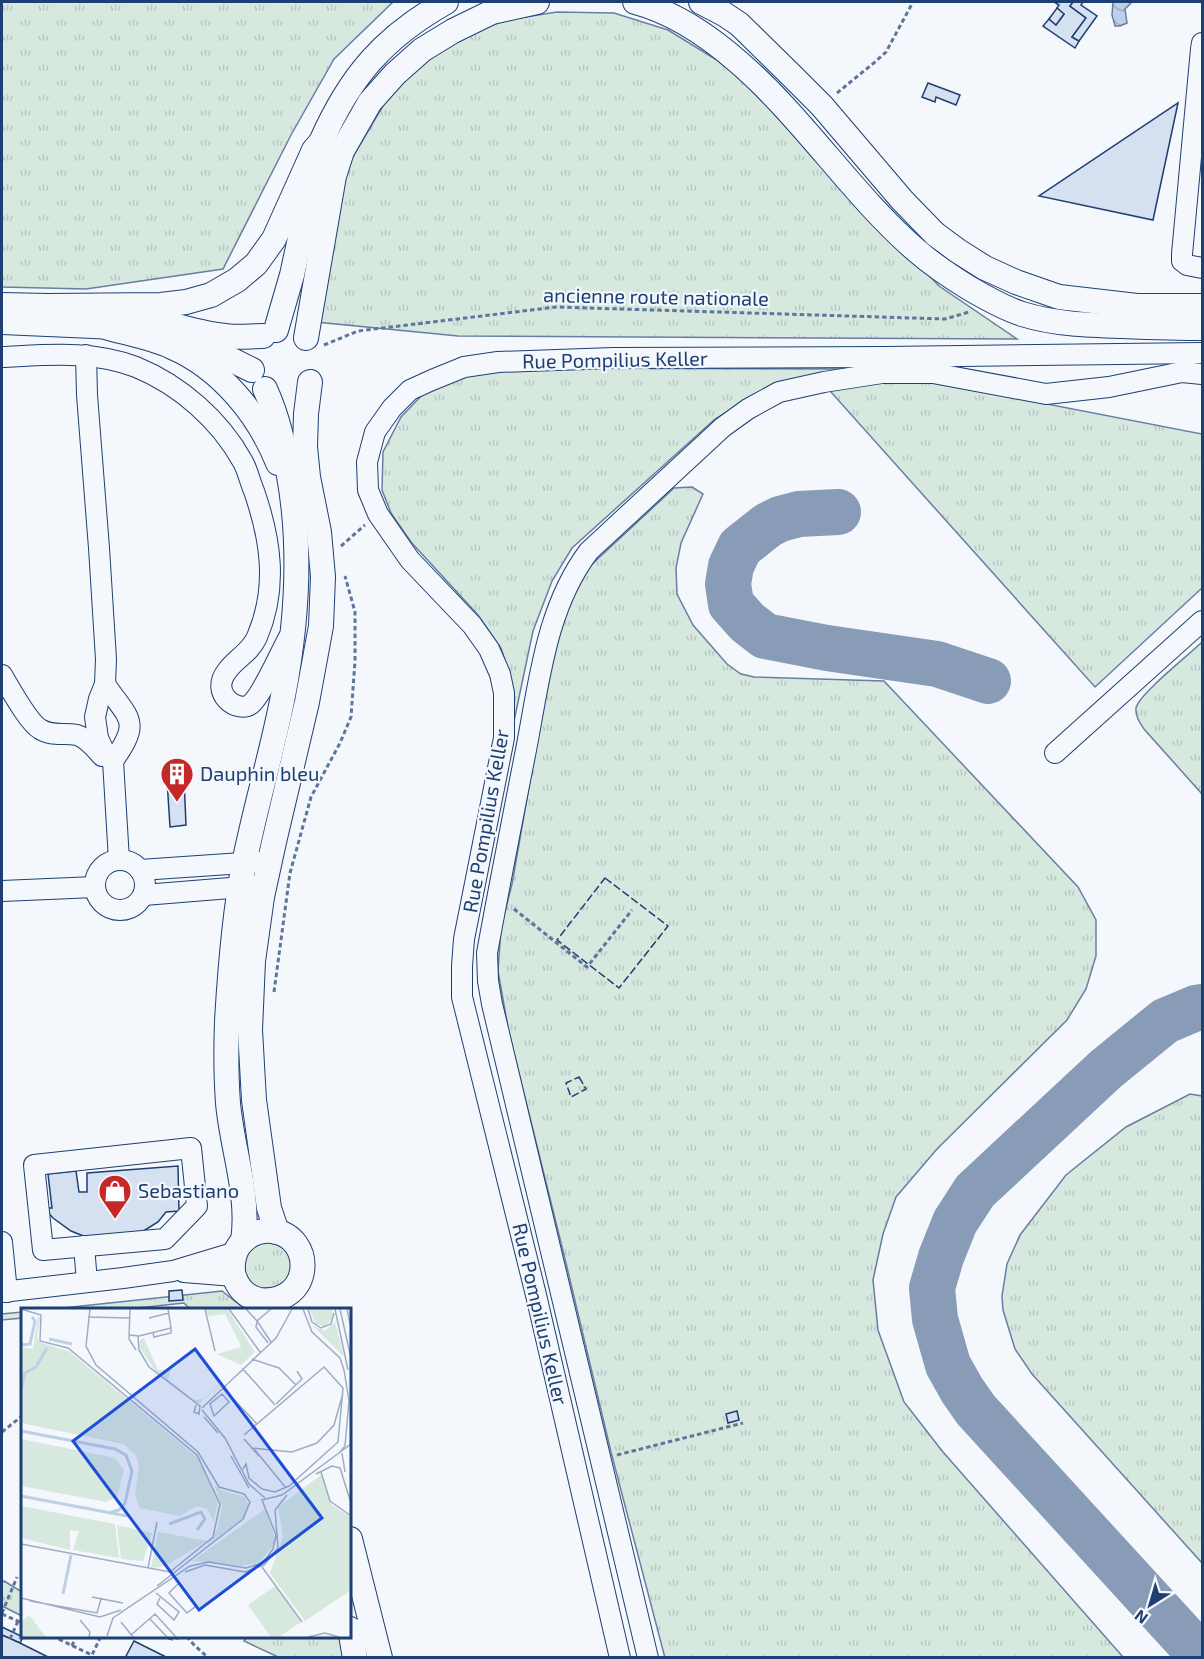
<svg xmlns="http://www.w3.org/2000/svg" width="1204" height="1659" font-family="'Exo 2',sans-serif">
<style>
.grass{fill:url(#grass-tufts);stroke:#687fa3;stroke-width:1.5}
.water{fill:url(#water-waves);stroke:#687fa3;stroke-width:1.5}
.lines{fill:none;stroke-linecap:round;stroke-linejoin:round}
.taxiway{stroke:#889bb7;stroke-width:46}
.building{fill:#d5e0f0;stroke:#1d3f73;stroke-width:1.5}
.minor-casing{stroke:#1d3f73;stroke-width:22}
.major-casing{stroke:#1d3f73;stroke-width:26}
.path{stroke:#5e769c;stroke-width:3;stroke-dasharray:4.5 3;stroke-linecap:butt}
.minor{stroke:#f4f7fb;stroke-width:20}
.major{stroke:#f4f7fb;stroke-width:24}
.fence{stroke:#1d3f73;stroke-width:1.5;stroke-dasharray:8 3;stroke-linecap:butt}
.labels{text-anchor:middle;stroke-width:4.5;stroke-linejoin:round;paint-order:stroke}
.street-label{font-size:20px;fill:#1d3f73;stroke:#f4f7fb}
.poi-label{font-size:20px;fill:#1d3f73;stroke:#f4f7fb;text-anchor:start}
.inset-river{fill:none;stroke:#bed0e5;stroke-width:3}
.inset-road{fill:none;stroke:#9eadc5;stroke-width:1.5}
.view{fill:#1d4ed8;fill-opacity:0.15;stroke:#1d4ed8;stroke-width:3}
.inset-edge{fill:none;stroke:#1d3f73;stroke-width:3}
</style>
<defs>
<pattern id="grass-tufts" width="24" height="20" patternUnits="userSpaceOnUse" patternTransform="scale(1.5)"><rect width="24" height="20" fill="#d7e8df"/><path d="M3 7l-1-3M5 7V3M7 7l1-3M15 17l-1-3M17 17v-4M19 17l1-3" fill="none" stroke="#b8c8c3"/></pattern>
<pattern id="water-waves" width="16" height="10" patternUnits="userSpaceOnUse" patternTransform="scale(1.5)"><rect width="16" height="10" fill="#bed0e5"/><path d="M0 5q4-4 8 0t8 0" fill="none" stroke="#9aaabe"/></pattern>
</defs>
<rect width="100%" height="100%" fill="#f4f7fb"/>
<g class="grass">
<path d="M2,2H393L334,59L291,135L223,269L86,289L2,287Z"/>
<path d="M557,12L614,13L668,30L730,68L939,286L1017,339L458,336L316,322L348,165L390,94L434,53L493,22Z"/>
<path d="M487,368L852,369L764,391L715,419L572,548L552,581L533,631L514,721L510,675L501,648L478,615L411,542L391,513L382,490L383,452L401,417L423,394L449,380Z"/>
<path d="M917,379L1202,434V588L1095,687L830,391L868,380Z"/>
<path d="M692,487L703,494L681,543L676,568L677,594L693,625L727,664L741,674L754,677L884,681L1078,887L1096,920V956L1086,989L1067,1020L937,1149L896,1197L883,1234L873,1280L878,1330L904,1402L943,1452L1123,1657L665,1658L611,1452L565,1259L509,1033L498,971L501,928L512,884L555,638L572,593L589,567L674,488Z"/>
<path d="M1202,642V794L1144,729C1140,723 1135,716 1136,708C1139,694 1190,654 1202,642Z"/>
<path d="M1190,1094L1202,1096V1563L1032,1374L1015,1349L1003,1310L1002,1296L1007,1264L1020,1235L1066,1175L1126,1127Z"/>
<path d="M258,1239L286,1244L297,1268L274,1294L249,1286L241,1260Z"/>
<path d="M222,1291L245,1309H190L184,1303L118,1310H44Z"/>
<path d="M22,1312V1318L2,1320V1314Z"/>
<path d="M4,1581L22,1592V1616L2,1606V1583Z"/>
<path d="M247,1636L342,1637L346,1657H278L244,1641Z"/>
</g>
<path class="water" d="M1113,2H1132L1125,9L1127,23L1120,26H1115L1112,15Z"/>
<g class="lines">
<g class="taxiway">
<path d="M838,512L799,514L780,519L768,525L740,547L731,566L728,584L731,604L747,622L765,636L827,648L937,664L988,681"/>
<path d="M1202,1007L1196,1008L1165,1021L1106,1069L975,1191L955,1222L941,1257L932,1288L935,1319L948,1365L962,1390L976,1410L1202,1657"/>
</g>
</g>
<g class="building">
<path d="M1054,2H1073L1070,6L1086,18L1072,37L1079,41L1075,48L1043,26L1049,19L1056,25L1064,14L1057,8L1059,5Z"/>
<path d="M1073,2H1083L1081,5L1097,16L1079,41L1072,37L1086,18L1070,6Z"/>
<path d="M1057,8L1064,14L1056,25L1049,19Z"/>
<path d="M928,83L960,95L956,105L936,97L935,102L922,97Z"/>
<path d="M1178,103L1153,220L1039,196Z"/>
<path d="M184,779L186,825L170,827L167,780Z"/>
<path d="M178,1166L179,1211L166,1212L158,1222L145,1230L135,1235L91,1239L71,1231L53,1218L44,1208H52L48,1174L76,1171L79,1192H87V1173Z"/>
<path d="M182,1290L183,1300L169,1301V1291Z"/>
<path d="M737,1411L739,1420L728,1423L726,1414Z"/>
<path d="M2,1627L23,1637L20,1643L2,1635Z"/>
<path d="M2,1635L20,1643L50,1658H2Z"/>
<path d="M134,1641L168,1658H125Z"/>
</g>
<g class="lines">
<g class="minor-casing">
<g id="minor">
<path d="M1202,43L1201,49L1182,254V261L1187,265L1202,268"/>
<path d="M86,355L87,395L99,548L106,659L105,684L99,699L95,717L98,738L103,749L113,761L119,860"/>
<path d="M2,357C47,355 92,350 136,367C180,385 220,420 243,462C248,471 250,482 254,491C271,540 278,588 257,637C250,653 236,658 227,671C209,694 238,714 251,704C262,695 281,651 289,637"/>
<path d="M2,675C10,688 28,722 40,729C52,737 64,732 77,735C87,738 95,748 102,756"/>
<path d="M105,684C129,720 142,720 113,761"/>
<path d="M1055,753L1202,621"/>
<circle cx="120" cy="885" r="25"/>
<path d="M140,870L258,862"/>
<path d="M2,891L95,887"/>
<path d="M144,895L255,886"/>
<path d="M191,1148L197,1206L165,1239L43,1250L34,1165Z"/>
<path d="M2,1242L7,1292"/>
<path d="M84,1246L87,1282"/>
<path d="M184,1272L234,1276"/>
<path d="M2,1292L123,1278L173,1271L236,1252"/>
<path d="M620,1658L536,1295L462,997V966L464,939L504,738V693L500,674L489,649L472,625L410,560L378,514L368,490L367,462L375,432L392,408L410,390L432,380L464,367L498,362L613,358L886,357L1202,353"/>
<path d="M648,1658L492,1004L488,981L487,953C499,887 512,821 525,755C539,685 545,609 589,551L723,427L748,409L779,392L824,382L882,373H933L1046,394L1109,387L1182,372L1202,374"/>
</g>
</g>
<g class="major-casing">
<g id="major">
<path d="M635,2C673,12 707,35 736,60C803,117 851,194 917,251C933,265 951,277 969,288C986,298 1004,308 1022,314C1054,324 1088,325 1121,326C1148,327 1175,328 1202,328"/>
<path d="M701,2L724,14L739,24L790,74L822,106L902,200L935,234L958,251L985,268L1016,282L1059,297L1137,306H1202"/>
<path d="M2,305L48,306L161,305L186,302L211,295L237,280L256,264L274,239L314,150L321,142"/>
<path d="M130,314C162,320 193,333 226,336C238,338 251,336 263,336"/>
<path d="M2,322L116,327"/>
<path d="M102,326C125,333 151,337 172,347C221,368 259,415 278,463"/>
<path d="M276,330L292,275L321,142C350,76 384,37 446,2"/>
<path d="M177,338L212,350L252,370"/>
<path d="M306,338L334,176L342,151L370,102L395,74L422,50L453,31L492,12L537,2"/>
<path d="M277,1232L269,1208L254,1100L250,1030L253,961L262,897L274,842L307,702L321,626L323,577L319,532L308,477L305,447L306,414L310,382"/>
<path d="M243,1241C250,1195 232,1149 228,1103C226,1076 226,1048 227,1021C230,969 234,916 244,864C255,808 272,753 283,696C297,623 302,549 289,476C284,446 278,417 265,389"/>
<path d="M259,1300C313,1306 316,1236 272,1231C261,1230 250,1234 242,1242C234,1250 231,1265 234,1276C237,1285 243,1293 251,1297C253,1298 258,1299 259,1301C261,1303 261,1307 262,1310"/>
<path d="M350,1539L380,1658"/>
<path d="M350,1629L355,1658"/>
</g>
</g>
<g class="path">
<path d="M837,93L875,62L886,52L913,2"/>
<path d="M324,345L358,331L556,307L945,319L969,312"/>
<path d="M341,546L365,525"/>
<path d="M514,909L587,967L632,910"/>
<path d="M274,992L290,873L311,797L340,743L351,717L355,661V612L345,576"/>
<path d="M2,1432L22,1416"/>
<path d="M617,1455L743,1423"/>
<path d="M2,1613L17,1577"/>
<path d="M2,1614L22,1623"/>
<path d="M52,1636L92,1655L101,1636"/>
<path d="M161,1636L172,1639L187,1636"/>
<path d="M187,1636C192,1645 201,1650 208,1658"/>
<path d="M10,1639L18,1621"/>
<path d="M72,1646L76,1636"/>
</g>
<use href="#minor" class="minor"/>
<use href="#major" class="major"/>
<g class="fence">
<path d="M605,878L668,926L619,988L557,940Z"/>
<path d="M579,1077L586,1089L571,1097L566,1083Z"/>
</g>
</g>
<defs>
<g id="building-pin" transform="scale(1.725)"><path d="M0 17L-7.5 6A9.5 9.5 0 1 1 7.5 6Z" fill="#c62828" stroke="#f4f7fb"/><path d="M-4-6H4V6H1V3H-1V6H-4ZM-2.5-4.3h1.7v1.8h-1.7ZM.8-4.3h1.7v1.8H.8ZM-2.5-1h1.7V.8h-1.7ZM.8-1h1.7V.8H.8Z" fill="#fff"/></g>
<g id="shop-pin" transform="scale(1.725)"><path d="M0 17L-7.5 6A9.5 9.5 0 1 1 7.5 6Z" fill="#c62828" stroke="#f4f7fb"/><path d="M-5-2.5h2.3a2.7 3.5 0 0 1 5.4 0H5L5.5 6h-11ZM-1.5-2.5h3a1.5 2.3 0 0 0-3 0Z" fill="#fff"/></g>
</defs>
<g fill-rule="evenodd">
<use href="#building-pin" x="177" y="774"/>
<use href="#shop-pin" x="115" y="1191"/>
</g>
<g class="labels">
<g class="street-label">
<text transform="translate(656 297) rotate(1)" y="7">ancienne route nationale</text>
<text transform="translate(615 360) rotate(-1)" y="7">Rue Pompilius Keller</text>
<text transform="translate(486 821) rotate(-80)" y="7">Rue Pompilius Keller</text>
<text transform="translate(540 1314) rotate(77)" y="7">Rue Pompilius Keller</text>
</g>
<g class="poi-label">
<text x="200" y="781">Dauphin bleu</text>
<text x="138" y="1198">Sebastiano</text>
</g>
</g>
<g transform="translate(21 1308)">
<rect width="330" height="330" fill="#f4f7fb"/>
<path d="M185,1H206L234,44L179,95H175L136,66L119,40V32L123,30L137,62H150L147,71L173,92L182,91L220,57L196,46L220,39L219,36L204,6L187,8ZM289,1H311L312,9L304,19L294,15ZM17,7L19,11L16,28L18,34L49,44L176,149L197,193L193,213L186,201L176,198L159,208L119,200L114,188L118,156L114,146L102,136L0,115V39L12,41ZM314,14L323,49L291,17L304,23ZM0,131L94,150L103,162L96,189L85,194L0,178ZM300,167L311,197L330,210V282L284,313L249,265L262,229L257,199ZM193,176L200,182L224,189L228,198L223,209L186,237L196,222L201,198ZM0,198L94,216L98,250L52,242L58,223L49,222V242L0,230ZM244,201L254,230L253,237L237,255L221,258L171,253ZM96,217L131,225L122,253L100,251ZM137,224L186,233L144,258L130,260Z" fill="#d7e8df"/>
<path d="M254,278L280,314L258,329H250L227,297ZM8,307L25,329H0V314Z" fill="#d7e8df"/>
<path class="inset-river" d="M28,31L51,36M0,37L9,36L14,13L11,9M0,82L4,65L15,59L26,40M0,123L94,141L105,147L111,163L104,195L98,202L87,205M0,188L106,208M148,216L180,204L184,211L176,222M42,286L50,247"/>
<path class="inset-road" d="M0,1L20,7L19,33L47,40L176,147L199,196L192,229L149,264L0,236M69,1L65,38L75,57L177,144L198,179L223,186L229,194L222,211L136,278M109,1L108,31L115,42M184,1L194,43M208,1L239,44M225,1L236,13L250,1M282,1L291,24L319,50L323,62L328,93L324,138L318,145M287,1L291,14L300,20L310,16L313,5M314,1L327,62M319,1L330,50M326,1L330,20M67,9L108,10M128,10L148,5M132,25L133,29L150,25V20M109,27L117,28L118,42L128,59L179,98L178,106L173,104L175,97M118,28L150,20L147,1M247,35L235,19L236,13L250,34M231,51L258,60L275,77M221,60L254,97M201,79L236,116M201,86L208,94L193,108L189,96ZM255,96L281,71L276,63M181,100L255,30L271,1M181,102L204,130L228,176L244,190M183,109L197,125M223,131L238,148M230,140L271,144L296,135L313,117L322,85M234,142L265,180M321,145L324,164M210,148L228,180M222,161L225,156L228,170L241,181L254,184L268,178L317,134L322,80L303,59L223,127M300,164L309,193L330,208M295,166L311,158L319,160L330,195M241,259L281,314M127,260L136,214M164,264L184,257L224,264L243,257L257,240L254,202L266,187M155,270L175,298L166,305L148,285L158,275M135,285L158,304L153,312L136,296L139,290M71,289L102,295M0,290L79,309L100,302M9,293L76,305L80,291M129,311L146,329M59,312L69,324L68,329M100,314L112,329M110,327L134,306L155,329M86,328L92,310L169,258L188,254L225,260L242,255L252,241L255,227L241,192L261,187L330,136M287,329L304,325L318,329"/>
<path class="view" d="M174,41L301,210L178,302L52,133Z"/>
<rect width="330" height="330" class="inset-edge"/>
</g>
<rect width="1204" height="1659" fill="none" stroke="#1d3f73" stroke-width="6"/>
<g transform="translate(1150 1605) rotate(217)" stroke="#f4f7fb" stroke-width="4.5" paint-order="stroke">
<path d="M0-4.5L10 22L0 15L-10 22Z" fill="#1d3f73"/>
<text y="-9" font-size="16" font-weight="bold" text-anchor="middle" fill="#1d3f73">N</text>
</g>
</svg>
